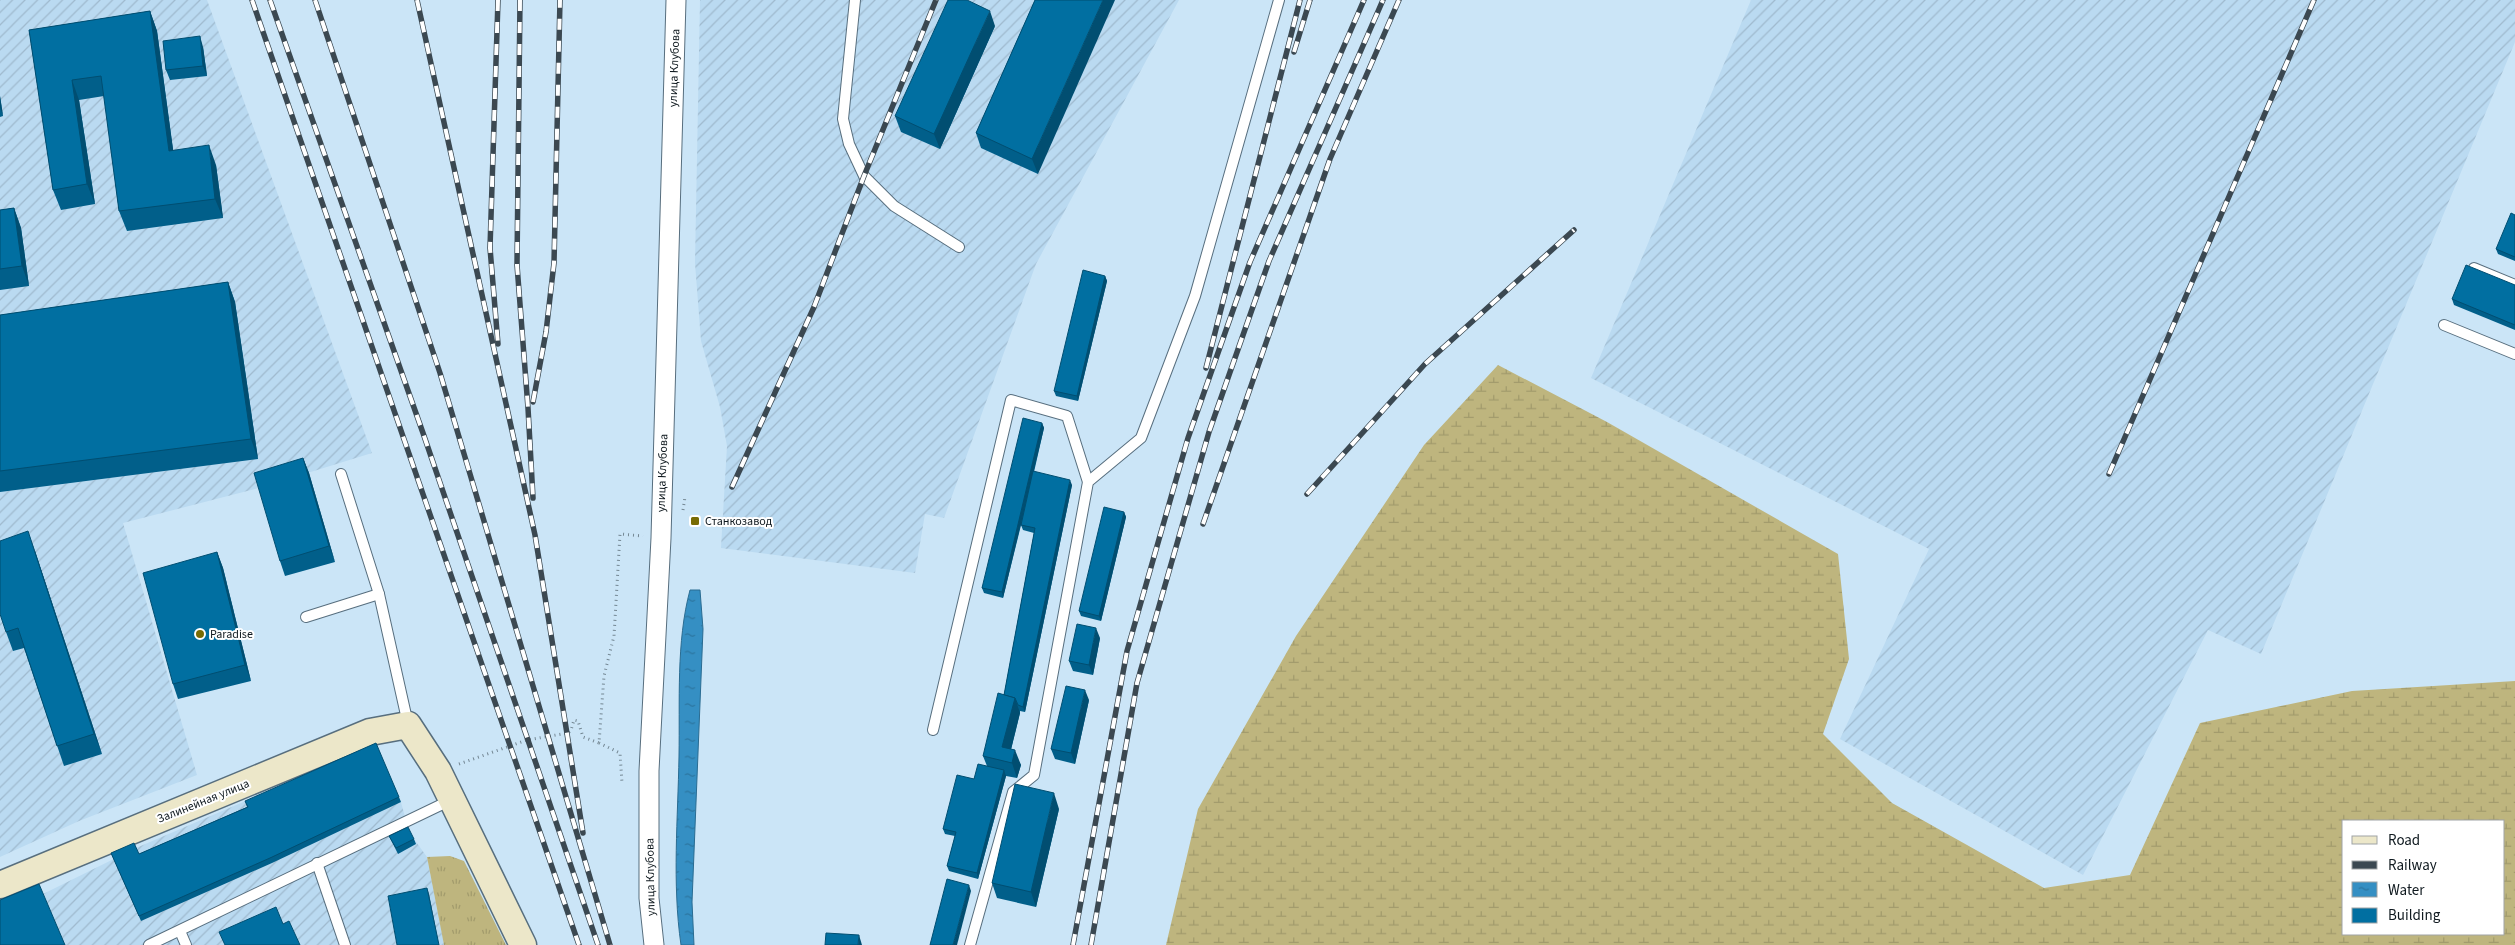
<svg xmlns="http://www.w3.org/2000/svg" width="2515" height="945" font-family="'Source Sans 3',sans-serif">
<style>
.industrial{fill:url(#industrial-furrows)}
.grass{fill:url(#grass-tufts)}
.wetland{fill:url(#wetland-marsh);fill-rule:evenodd}
.water{fill:url(#water-ripples);stroke:#2a6c92}
.lines{fill:none;stroke-linecap:round;stroke-linejoin:round}
.lane-casing{stroke:#576e7e;stroke-width:12}
.street-casing{stroke:#576e7e;stroke-width:21}
.secondary-casing{stroke:#576e7e;stroke-width:29}
.path{stroke:#748793;stroke-width:3;stroke-dasharray:1 4;stroke-linecap:butt}
.lane{stroke:#fff;stroke-width:10}
.street{stroke:#fff;stroke-width:19}
.secondary{stroke:#ece7c9;stroke-width:26}
.rail-casing{stroke:#3b4851;stroke-width:5.5}
.rail{stroke:#fff;stroke-width:4;stroke-dasharray:11;stroke-linecap:butt}
.wall{fill:#015f8a}
.shaded-wall{fill:#014e71}
.building{fill:#016fa1;stroke:#014e71}
.poi-dot{fill:#786b04;stroke:#fff;stroke-width:2}
.labels{text-anchor:middle;stroke-width:4;stroke-linejoin:round;paint-order:stroke}
.street-label{font-size:12px;fill:#0f191f;stroke:#fff}
.poi-label{font-size:12px;fill:#0f191f;stroke:#fff;text-anchor:start}
</style>
<defs>
<pattern id="industrial-furrows" width="10" height="10" patternUnits="userSpaceOnUse" patternTransform="scale(1.25)"><rect width="10" height="10" fill="#badaf1"/><path d="M-1 1l2-2M0 10L10 0M9 11l2-2" fill="none" stroke="#9fbace"/></pattern>
<pattern id="grass-tufts" width="24" height="20" patternUnits="userSpaceOnUse" patternTransform="scale(1.25)"><rect width="24" height="20" fill="#beb57e"/><path d="M3 7l-1-3M5 7V3M7 7l1-3M15 17l-1-3M17 17v-4M19 17l1-3" fill="none" stroke="#a29b6c"/></pattern>
<pattern id="wetland-marsh" width="20" height="14" patternUnits="userSpaceOnUse" patternTransform="scale(1.25)"><rect width="20" height="14" fill="#beb57e"/><path d="M1 5h8M5 5V1M11 12h8M15 12V8" fill="none" stroke="#a29b6c"/></pattern>
<pattern id="water-ripples" width="26" height="14" patternUnits="userSpaceOnUse" patternTransform="scale(1.25)"><rect width="26" height="14" fill="#358fc3"/><path d="M2 4q2-2 4 0t4 0M15 11q2-2 4 0t4 0" fill="none" stroke="#2b749e"/></pattern>
</defs>
<rect width="100%" height="100%" fill="#cbe5f7"/>
<g class="industrial">
<path d="M0,0H207L372,453L259,488L123,523L197,775L79,821L0,857Z"/>
<path d="M700,0H1179L1036,264L944,518L925,514L915,573L721,548L727,446L720,407L701,341L695,263Z"/>
<path d="M1751,0H2515V42L2261,654L2208,630L2083,875L1840,739L1929,549L1591,378Z"/>
<path d="M376,745L401,802L409,832L427,857L444,945H0L43,894L136,848Z"/>
</g>
<path class="grass" d="M450,856L464,861L506,945H444L427,857Z"/>
<path class="wetland" d="M1498,365L1607,422L1838,554L1849,659L1823,734L1892,803L2044,888L2130,875L2200,723L2352,691L2515,681V945H1166L1198,809L1296,636L1424,445ZM2344,821H2504V934H2344Z"/>
<path class="water" d="M690,590H700L703,629L692,902L694,945H681C672,883 678,818 679,756C680,702 676,642 690,590Z"/>
<g class="lines">
<g class="lane-casing">
<g id="lane">
<path d="M855,0L843,119L849,144L864,176L894,206L959,247"/>
<path d="M2474,268L2515,285"/>
<path d="M2444,325L2515,354"/>
<path d="M341,474L379,594L408,724"/>
<path d="M306,617L379,594"/>
<path d="M933,730L1011,400L1067,416L1088,482"/>
<path d="M317,863L345,945"/>
<path d="M180,931L186,945"/>
<path d="M149,945L451,800"/>
<path d="M970,945L1013,792L1034,775L1088,482L1141,438L1195,296L1279,0"/>
</g>
</g>
<g class="street-casing">
<path id="street" d="M654,945L649,898V771L661,538L676,0"/>
</g>
<g class="secondary-casing">
<path id="secondary" d="M0,885L370,732L408,725L438,771L523,945"/>
</g>
<g class="path">
<path d="M683,510L685,497"/>
<path d="M599,743L620,753L622,783"/>
<path d="M459,764L527,740L568,733L571,730L574,720L578,721L583,737L599,743L604,676L614,636L620,534L643,536"/>
</g>
<use href="#lane" class="lane"/>
<use href="#street" class="street"/>
<use href="#secondary" class="secondary"/>
<g class="rail-casing">
<g id="rail">
<path d="M252,0L579,945"/>
<path d="M270,0L423,433L598,945"/>
<path d="M315,0L440,373L610,945"/>
<path d="M417,0L535,535L583,833"/>
<path d="M498,0L490,248L498,344"/>
<path d="M520,0L517,265L528,408L533,498"/>
<path d="M1294,52L1310,0"/>
<path d="M1206,368L1300,0"/>
<path d="M533,402L546,332L554,263L560,0"/>
<path d="M2109,474L2314,0"/>
<path d="M732,487L814,307L864,176L936,0"/>
<path d="M1307,494L1425,364L1574,230"/>
<path d="M1203,524L1330,159L1399,0"/>
<path d="M1073,945L1127,651L1188,438L1250,262L1364,0"/>
<path d="M1091,945L1137,683L1209,432L1269,261L1383,0"/>
</g>
</g>
<use href="#rail" class="rail"/>
</g>
<g class="wall">
<path d="M1035,0L1038,174L981,148L976,133Z"/>
<path d="M150,11L157,31L173,150L216,165L223,218L127,231L119,211L104,96L79,100L95,204L61,210L53,190L29,30Z"/>
<path d="M995,26L940,149L901,132L895,116Z"/>
<path d="M203,47L207,76L170,80L166,70Z"/>
<path d="M0,96L3,116L0,117Z"/>
<path d="M14,208L21,228L29,286L0,290V210Z"/>
<path d="M2515,215V261L2498,254L2496,249Z"/>
<path d="M1105,276L1107,281L1078,401L1056,396L1054,391Z"/>
<path d="M228,282L235,302L258,459L0,492V315Z"/>
<path d="M2515,285V330L2454,305L2452,299Z"/>
<path d="M1042,423L1044,428L1034,472L1072,485L1025,712L1020,711V713L1011,749L1021,765L1017,778L1006,776L978,879L949,871L947,866L955,836L945,834L943,829L974,779L987,766L983,756L1004,695L1034,533L1023,530L1021,525L1024,513L1003,598L984,593L982,588Z"/>
<path d="M303,458L309,473L335,562L285,576L280,561Z"/>
<path d="M1124,512L1126,517L1101,621L1081,616L1079,611Z"/>
<path d="M35,551L102,754L64,766L24,648L13,651L6,632Z"/>
<path d="M217,552L223,568L251,681L178,699L173,684Z"/>
<path d="M1100,638L1093,675L1073,671L1069,661Z"/>
<path d="M1089,700L1075,764L1055,759L1051,749Z"/>
<path d="M399,797L401,802L272,863L141,921L111,853L139,854L247,807L245,801Z"/>
<path d="M1059,809L1036,907L997,898L992,883Z"/>
<path d="M389,836L414,839L416,844L398,854Z"/>
</g>
<g class="shaded-wall">
<path d="M1103,0H1115L1038,174L1032,159Z"/>
<path d="M150,11L157,31L176,171L169,151Z"/>
<path d="M990,11L995,26L940,149L934,134Z"/>
<path d="M200,36L203,47L207,76L203,66Z"/>
<path d="M72,80L79,100L95,204L87,184Z"/>
<path d="M0,96L3,116L0,107Z"/>
<path d="M209,145L216,165L223,218L215,199Z"/>
<path d="M14,208L21,228L29,286L22,266Z"/>
<path d="M1105,276L1107,281L1078,401L1077,396Z"/>
<path d="M228,282L235,302L258,459L251,439Z"/>
<path d="M1042,423L1044,428L1003,598L1002,592Z"/>
<path d="M303,458L309,473L335,562L329,546Z"/>
<path d="M1070,480L1072,485L1025,712L1023,707Z"/>
<path d="M1124,512L1126,517L1101,621L1099,616Z"/>
<path d="M28,531L35,551L102,754L94,734Z"/>
<path d="M217,552L223,568L251,681L245,665Z"/>
<path d="M1096,628L1100,638L1093,675L1089,665Z"/>
<path d="M1085,690L1089,700L1075,764L1071,753Z"/>
<path d="M1015,698L1020,713L1008,762L1002,747Z"/>
<path d="M1015,750L1021,765L1017,778L1012,763Z"/>
<path d="M1004,770L1006,776L978,879L977,873Z"/>
<path d="M1054,793L1059,809L1036,907L1031,892Z"/>
<path d="M969,885L971,891L957,945H953Z"/>
<path d="M427,888L429,894L439,945Z"/>
<path d="M859,935L862,945H858Z"/>
</g>
<g class="building">
<path d="M948,0H967L990,11L934,134L895,116Z"/>
<path d="M1035,0H1103L1032,159L976,133Z"/>
<path d="M150,11L169,151L209,145L215,199L119,211L101,76L72,80L87,184L53,190L29,30Z"/>
<path d="M200,36L203,66L166,70L163,41Z"/>
<path d="M14,208L22,266L0,269V210Z"/>
<path d="M2511,213L2515,215V257L2496,249Z"/>
<path d="M2466,265L2515,285V325L2452,299Z"/>
<path d="M1083,270L1105,276L1077,396L1054,391Z"/>
<path d="M228,282L251,439L0,471V315Z"/>
<path d="M1023,418L1042,423L1002,592L982,588Z"/>
<path d="M303,458L329,546L280,561L254,473Z"/>
<path d="M1033,471L1070,480L1023,707L1018,705L1015,698L1004,695L1035,528L1021,525Z"/>
<path d="M1104,507L1124,512L1099,616L1079,611Z"/>
<path d="M28,531L94,734L57,746L18,628L6,632L0,614V541Z"/>
<path d="M217,552L245,665L173,684L143,573Z"/>
<path d="M1077,624L1096,628L1089,665L1069,661Z"/>
<path d="M1066,686L1085,690L1071,753L1051,749Z"/>
<path d="M998,693L1015,698L1002,747L1015,750L1012,763L983,756Z"/>
<path d="M376,743L399,797L270,858L139,916L111,853L134,843L139,854L248,807L245,801Z"/>
<path d="M978,764L1004,770L977,873L947,866L956,832L943,829L957,775L974,779Z"/>
<path d="M1015,784L1054,793L1031,892L992,883Z"/>
<path d="M408,827L414,839L396,848L389,836Z"/>
<path d="M947,879L969,885L953,945H930Z"/>
<path d="M39,884L65,945H0V900Z"/>
<path d="M427,888L439,945H397L388,896Z"/>
<path d="M276,907L283,924L289,921L300,945H225L219,932Z"/>
<path d="M826,933L859,935L858,945H825Z"/>
</g>
<g class="poi-dot">
<rect x="690" y="516" width="10" height="10" rx="2.5"/>
<circle cx="200" cy="634" r="5"/>
</g>
<g class="labels">
<g class="street-label">
<text transform="translate(674 68) rotate(-88)" y="4">улица Клубова</text>
<text transform="translate(662 473) rotate(-88)" y="4">улица Клубова</text>
<text transform="translate(203 801) rotate(-22)" y="4">Залинейная улица</text>
<text transform="translate(650 877) rotate(-91)" y="4">улица Клубова</text>
</g>
<g class="poi-label">
<text x="705" y="525">Станкозавод</text>
<text x="210" y="638">Paradise</text>
</g>
</g>
<rect x="2342" y="820" width="162" height="115" fill="#ffffff" stroke="#9fa3a5"/>
<rect x="2352" y="836" width="25" height="8" fill="#ece7c9" stroke="#9fa3a5"/>
<text x="2388" y="845" font-size="15" fill="#0f191f">Road</text>
<rect x="2352" y="861" width="25" height="8" fill="#3b4851" stroke="#9fa3a5"/>
<text x="2388" y="870" font-size="15" fill="#0f191f">Railway</text>
<rect x="2352" y="882" width="25" height="15" fill="url(#water-ripples)" stroke="#9fa3a5"/>
<text x="2388" y="895" font-size="15" fill="#0f191f">Water</text>
<rect x="2352" y="908" width="25" height="15" fill="#016fa1" stroke="#9fa3a5"/>
<text x="2388" y="920" font-size="15" fill="#0f191f">Building</text>
</svg>
